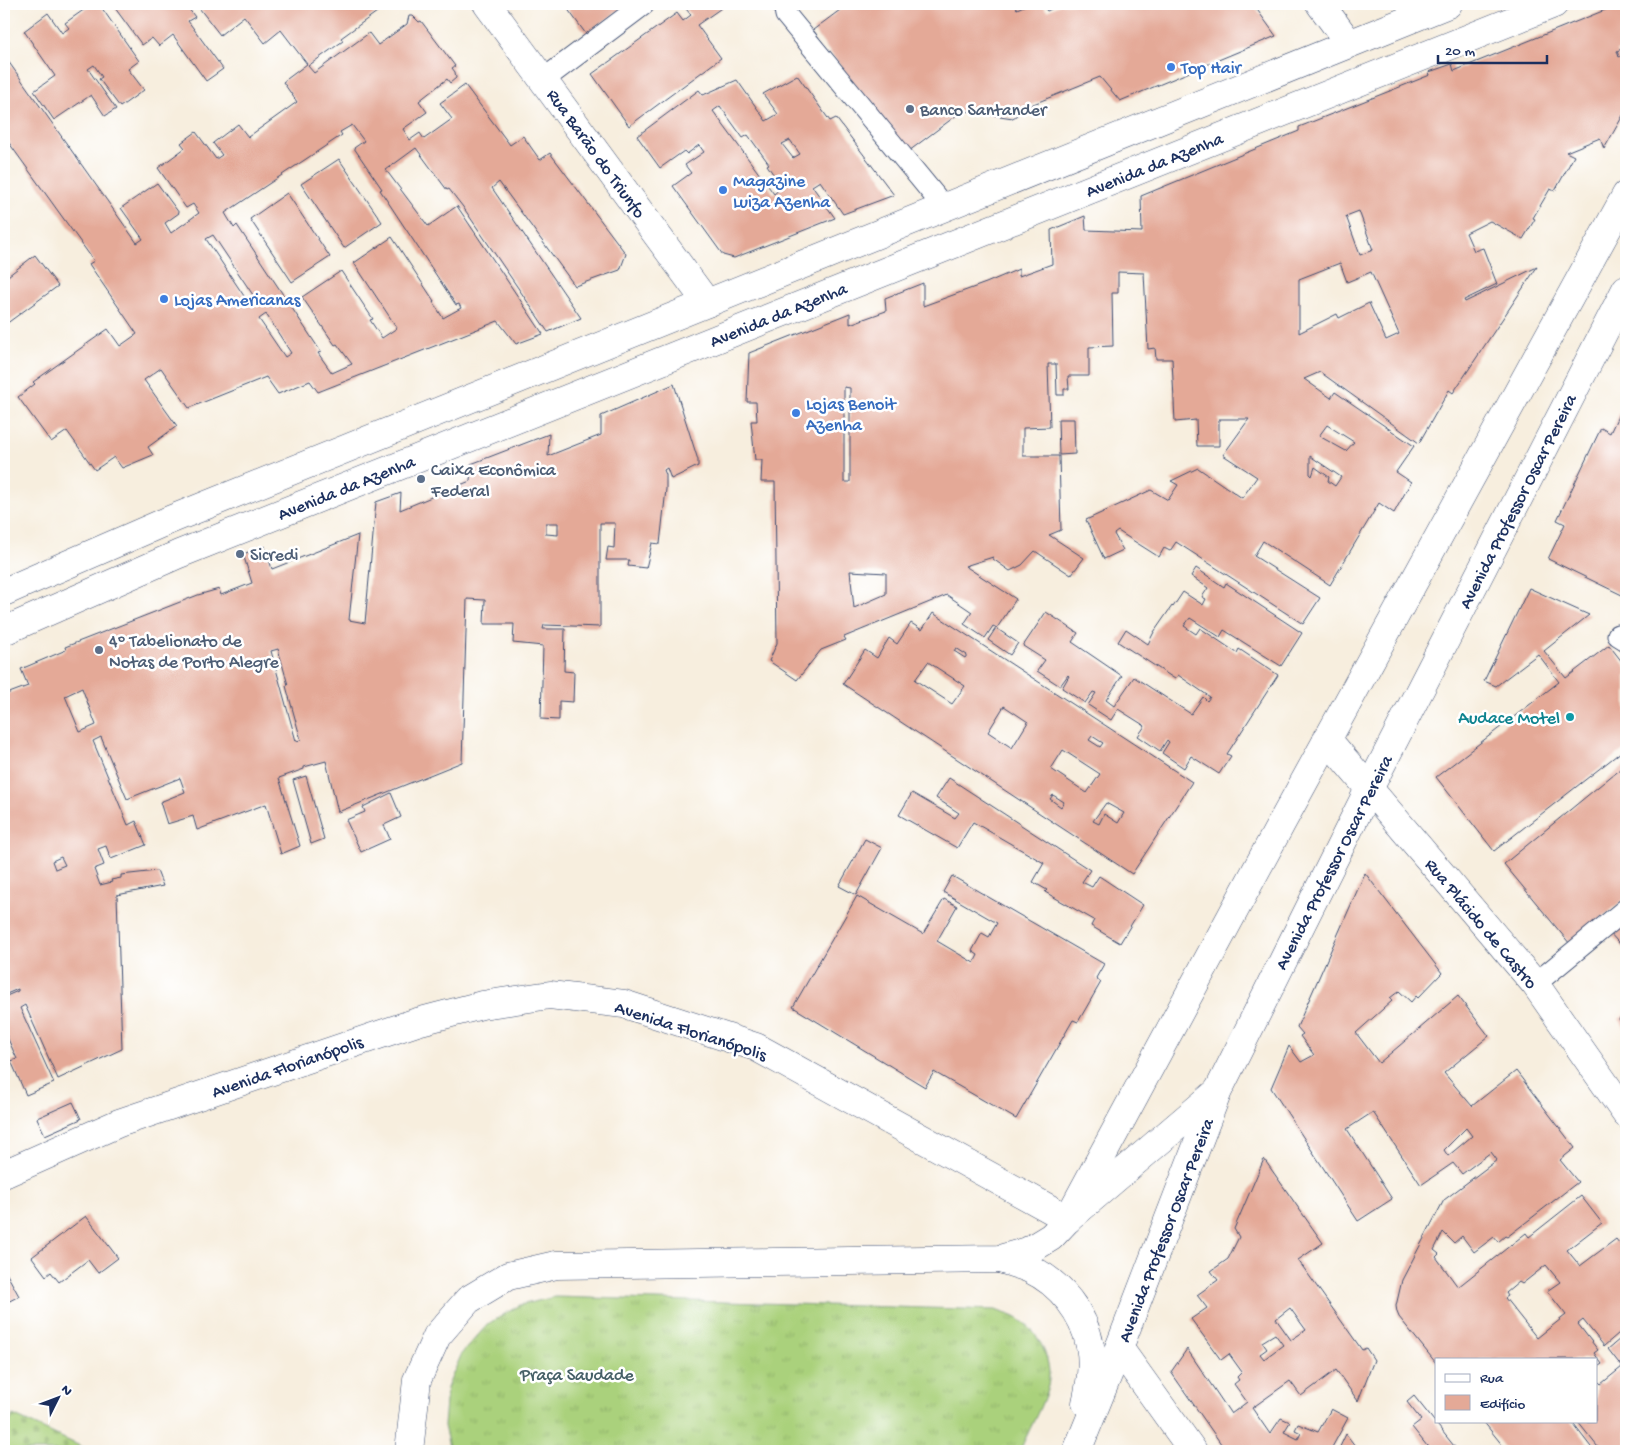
<svg xmlns="http://www.w3.org/2000/svg" width="1630" height="1455" font-family="'Gochi Hand',sans-serif">
<style>
.grass{fill:url(#grass-tufts);stroke:#62806c}
.cemetery{fill:url(#cemetery-stones);stroke:#62806c}
.building{fill:#e4a997;fill-rule:evenodd}
.lines{fill:none;stroke-linecap:round;stroke-linejoin:round}
.lane-casing{stroke:#3c4c71;stroke-width:23}
.street-casing{stroke:#3c4c71;stroke-width:29}
.secondary-casing{stroke:#3c4c71;stroke-width:29}
.lane{stroke:#fff;stroke-width:21}
.street{stroke:#fff;stroke-width:28}
.secondary{stroke:#fff;stroke-width:28}
.shop-dot{fill:#3f7fe0;stroke:#fff;stroke-width:2}
.service-dot{fill:#5c6f8a;stroke:#fff;stroke-width:2}
.culture-dot{fill:#0f9aa8;stroke:#fff;stroke-width:2}
.labels{text-anchor:middle;stroke-width:5;stroke-linejoin:round;paint-order:stroke}
.shop-label{font-size:18px;fill:#366cbe;stroke:#fff;text-anchor:start}
.service-label{font-size:18px;fill:#4e5e75;stroke:#fff;text-anchor:start}
.street-label{font-size:18px;fill:#1b2f5e;stroke:#fff}
.culture-label{font-size:18px;fill:#0d838f;stroke:#fff;text-anchor:end}
.park-label{font-size:18px;fill:#466067;stroke:#fff}
</style>
<defs>
<pattern id="grass-tufts" width="24" height="20" patternUnits="userSpaceOnUse" patternTransform="scale(1.25)"><rect width="24" height="20" fill="#aad17b"/><path d="M3 7l-1-3M5 7V3M7 7l1-3M15 17l-1-3M17 17v-4M19 17l1-3" fill="none" stroke="#92b46d"/></pattern>
<pattern id="cemetery-stones" width="16" height="16" patternUnits="userSpaceOnUse" patternTransform="scale(1.25)"><rect width="16" height="16" fill="#aad17b"/><path d="M2 7V4a2 2 0 0 1 4 0v3zM10 15v-3a2 2 0 0 1 4 0v3z" fill="#92b46d"/></pattern>
</defs>
<rect width="100%" height="100%" fill="#fff"/>
<filter id="ink" filterUnits="userSpaceOnUse"><feTurbulence type="fractalNoise" baseFrequency=".02" numOctaves="2"/><feDisplacementMap in="SourceGraphic" scale="10" xChannelSelector="R" yChannelSelector="G"/><feConvolveMatrix kernelMatrix="1 2 1 2 8 2 1 2 1" color-interpolation-filters="sRGB"/></filter>
<filter id="wash" filterUnits="userSpaceOnUse"><feTurbulence type="fractalNoise" baseFrequency=".0096" numOctaves="4" result="noise"/><feDisplacementMap in="SourceGraphic" scale="20" xChannelSelector="R" yChannelSelector="G"/><feGaussianBlur stdDeviation="1.12" result="paint"/><feColorMatrix in="noise" values="0 0 0 0 0 0 0 0 0 0 0 0 0 0 0 0 0 1.4 0 .05"/><feComposite in="paint" operator="in"/></filter>
<g filter="url(#wash)">
<rect width="100%" height="100%" fill="#f7eede"/>
<path class="grass" d="M555,1297L996,1310C1002,1313 1009,1314 1015,1317C1039,1329 1055,1364 1047,1390C1040,1411 1028,1431 1020,1451H450L444,1426L447,1388L462,1353L488,1324L520,1305Z"/>
<path class="cemetery" d="M13,1415L91,1451H4V1435Z"/>
<g id="blocks">
<g class="building">
<path d="M92,4H99L139,61L128,69L144,90L120,107L99,79L102,77L94,65L88,69L116,109L105,116L91,95L54,120L34,91L55,76L24,31L48,13L62,33L69,28L65,23Z"/>
<path d="M112,4H185L195,17L188,21L223,69L206,81L173,35L159,46L152,38L142,45Z"/>
<path d="M196,4H293L294,6L297,4H388L341,38L343,41L308,66L314,73L369,33L378,45L407,24L409,16H413L419,22L421,21L455,66L452,68L455,72L456,78L450,83L447,79L419,101L427,112L403,129L410,140L420,133L424,139L452,119L440,103L465,85L510,145L523,136L540,160L550,153L626,254L620,270L575,286L499,182L492,188L581,318L548,332L463,207L449,189L447,190L416,148L386,170L428,226L457,206L543,334L516,344L498,321L318,392L310,381L278,394L266,377L189,408L161,368L144,380L177,426L148,447L153,455L122,468L114,457L95,470L67,431L51,442L18,397L35,384L33,382L108,329L120,346L137,334L89,264L94,261L4,136V65L8,61L137,243L143,239L121,208L157,183L179,213L165,223L171,233L199,213L193,204L186,208L158,168L185,148L181,143L196,132L216,159L222,155L213,143L238,124L248,137L297,102L283,82L307,64L281,30L265,43L244,16L220,35ZM352,125L364,141L354,148L382,189L380,190L456,305L459,304L461,308L443,318L433,302L434,301L392,237L354,263L397,328L382,338L370,320L373,319L341,271L302,297L335,345L337,344L352,364L332,373L318,353L321,352L237,225L234,228L225,213L342,135L340,132ZM213,235L255,298L248,302L206,239ZM266,314L291,353L285,357L259,319Z"/>
<path d="M564,4H628L586,34Z"/>
<path d="M682,4H727L697,25L721,58L629,126L592,74L677,13L683,21L691,15Z"/>
<path d="M848,4H1013L1017,9L1028,4H1041L1047,11L1061,4H1253L1276,36L1120,101L1100,77L1031,105L1013,118L966,111L965,109L909,151L898,141L813,30Z"/>
<path d="M1620,4H1626V47L1617,51L1619,57L1626,53V110L1604,149L1600,138L1566,152L1574,156L1555,191L1550,189L1533,218L1535,219L1523,239L1490,221L1466,233L1474,251L1483,248L1497,284L1464,300L1465,302L1537,267L1453,393L1449,390L1419,443L1320,372L1304,379L1331,398L1335,392L1414,446L1396,472L1411,482L1394,513L1379,503L1330,585L1263,541L1254,556L1320,598L1303,624L1176,542L1170,551L1164,548L1159,557L1118,531L1114,534L1123,550L1104,559L1086,520L1151,490L1168,500L1178,485L1171,481L1198,468L1242,498L1257,477L1223,455L1249,419H1219V446H1197L1196,420L1175,422L1172,359H1156L1155,348L1148,349L1144,273L1118,272V293H1112L1113,346L1089,347V376H1068L1069,389H1064V395H1057L1056,364H1048L1050,427L1023,428V456H1059L1061,530L1049,535L1084,558L1071,575L1035,551L1022,565L1010,571L993,559V557L965,566L1016,599L997,628L993,626L985,638L964,624L972,612L947,595L844,637L846,640L821,650L797,680L769,661L777,643L775,482H761L762,460H755L751,421H757L756,402H747L749,353L850,313V324L886,311L885,298L923,283V306L986,283L1019,269V276L1052,264L1051,230L1085,216L1086,230L1142,232L1141,196L1299,131V127L1430,75L1429,72L1452,64L1454,71ZM1359,211L1373,250L1360,255L1346,216ZM1340,263L1347,282L1371,272L1399,334L1386,340L1369,303L1339,318L1337,314L1299,333V279ZM844,387L850,388V482H844ZM1327,425L1354,442L1346,451L1319,436ZM1310,456L1341,477L1335,486L1328,481L1329,477L1315,467L1312,476L1310,474ZM850,571L886,573V594L854,608Z"/>
<path d="M797,75L830,121L836,118L894,195L843,214L820,181L812,186L835,218L734,258L723,255L673,186L691,173L685,165L704,152L699,145L687,154L684,151L660,168L637,136L699,90L703,95L737,80L766,121L778,114L763,94ZM720,106L743,138L748,135L769,164L767,165L782,187L774,194L713,111ZM790,140L800,154L793,158L782,144Z"/>
<path d="M339,159L382,222L344,248L301,184Z"/>
<path d="M287,193L330,257L292,282L250,219Z"/>
<path d="M35,255L58,286L6,324L4,321V279Z"/>
<path d="M674,384L698,460V466L671,479L667,468L664,470L666,475V489L660,544L652,543L646,568L628,566L629,560H606L608,547L614,548L615,523H600V627L544,625L543,629H565L564,671L574,672L573,702L559,701V720L541,719L543,646L513,643L514,624H484L485,600L467,599L462,762L338,812L326,761L304,767V769L279,778L300,846L281,854L266,804L197,830L193,816L167,824L160,802L185,792L180,778L127,799L101,737L93,741L128,825L136,821L146,845L111,859L106,846L98,849L104,865L94,869L100,885L112,882L111,880L121,878V875L157,871L163,886L117,895L122,1049L58,1079L25,1005L20,1008L54,1083L26,1095L11,1061L17,1059L4,1030V997L18,991V989L4,995V695L28,686L21,669L66,650L65,647L198,595L219,589L221,595L252,583L243,554L265,546L272,569L358,535L349,620L365,623L376,502L401,493L400,510L470,481L471,464L549,434L548,456L601,435V416ZM546,523H558V535L546,534ZM278,649L288,685L286,686L301,740L296,741L271,651ZM82,688L96,725L80,732L65,696ZM61,857L65,865L55,869L52,861Z"/>
<path d="M1626,399V597L1548,559L1565,524L1557,520L1601,428L1610,433Z"/>
<path d="M1058,419H1074L1075,454L1059,455Z"/>
<path d="M1196,568L1224,587L1226,583L1302,633L1281,666L1224,630L1220,637L1190,618L1184,626L1196,634L1200,628L1237,653L1239,649L1278,675L1227,754L1231,756L1219,774L1191,756L1184,768L1162,753L1169,742L1167,740L1160,751L1138,736L1145,726L1118,709L1111,720L1088,705L1096,693L1093,692L1085,703L1062,688L1069,676L1068,675L1060,686L1037,671L1045,660L1023,646L1046,612L1078,633L1072,642L1122,676L1106,700L1114,706L1134,677L1191,714L1203,697L1207,701L1210,697L1178,675L1175,679L1118,642L1126,629L1148,644L1154,632L1172,606L1173,607L1183,592L1203,605L1206,599L1202,597L1208,588L1191,576Z"/>
<path d="M1529,588L1589,615L1544,651L1566,678L1609,645L1626,667V748L1494,851L1436,777L1559,682L1538,654L1496,686L1484,681Z"/>
<path d="M933,613L1192,782L1132,874L843,684L865,650L877,658L889,638L897,644L911,623L922,630ZM956,648L967,655L965,658L954,651ZM928,662L965,686L952,704L915,680ZM1004,706L1028,722L1012,748L988,732ZM1092,736L1103,743L1100,747L1089,740ZM1063,750L1100,774L1087,793L1051,769ZM1053,795L1064,802L1061,807L1050,799ZM1106,803L1124,813L1118,823L1104,814L1099,824L1093,821Z"/>
<path d="M996,628L1018,643L1010,655L988,640Z"/>
<path d="M1626,764V898L1570,944L1504,864Z"/>
<path d="M306,776L324,839L311,844L293,780Z"/>
<path d="M949,778L1090,870L1082,882L1092,887L1099,876L1143,905L1120,943L1091,926L1094,920L1045,892L1047,890L1033,882L1044,863L973,822L957,848L899,815L912,793L955,818L959,813L936,798Z"/>
<path d="M391,793L401,817L384,825L390,839L361,852L346,820L365,812L363,807Z"/>
<path d="M865,839L882,848L856,895L839,886Z"/>
<path d="M1365,873L1442,973L1418,998L1416,996L1411,1002L1399,991L1390,998L1392,1001L1356,1033L1379,1063L1458,996L1489,1036L1444,1073L1472,1106L1516,1071L1575,1148L1560,1160L1578,1182L1507,1237L1505,1236L1498,1242L1494,1237L1474,1252L1462,1236L1454,1243L1443,1232L1434,1250L1439,1254L1436,1257L1458,1287L1526,1233L1529,1237L1581,1196L1602,1223L1567,1250L1580,1266L1616,1239L1626,1252V1327L1604,1346L1583,1320L1578,1324L1598,1350L1594,1353L1602,1364L1596,1368V1359H1436V1363L1399,1317L1397,1312L1396,1306L1402,1280L1444,1200L1497,1160L1491,1152L1462,1174L1453,1163L1421,1185L1373,1112L1347,1129L1392,1199L1358,1221L1271,1088L1289,1046L1301,1062L1314,1055L1300,1036L1303,1034L1297,1027ZM1466,1128L1472,1136L1448,1156L1444,1150ZM1546,1265L1560,1282L1547,1291L1566,1315L1537,1338L1505,1298L1508,1296L1506,1293L1519,1282L1522,1284Z"/>
<path d="M952,876L1104,964L1096,978L1101,982L1078,1022L1073,1020L1016,1119L934,1072L925,1087L793,1007L857,896L923,934L944,899L957,906L937,941L974,963L978,955L972,951L982,933L989,937L997,923L943,892Z"/>
<path d="M1626,917V951L1609,932Z"/>
<path d="M1626,1014V1030L1619,1019Z"/>
<path d="M73,1102L81,1119L45,1135L37,1118Z"/>
<path d="M1264,1159L1323,1243L1298,1260L1362,1350L1366,1348L1374,1360L1358,1401L1336,1370L1301,1396L1290,1381L1252,1408L1270,1434L1281,1418L1290,1422L1284,1432L1298,1439L1301,1433L1295,1430L1298,1424L1318,1432L1331,1409L1348,1418L1330,1451H1226L1171,1372L1187,1349L1231,1414L1247,1402L1234,1384L1239,1380L1237,1377L1242,1372L1229,1354L1221,1360L1191,1319L1207,1308L1197,1295L1218,1280L1211,1271L1228,1259L1239,1237L1234,1229ZM1290,1308L1306,1330L1291,1340L1276,1319ZM1275,1334L1283,1345L1264,1359L1260,1354L1267,1349L1262,1342Z"/>
<path d="M86,1216L118,1258L98,1273L88,1260L59,1282L51,1272L46,1276L32,1257Z"/>
<path d="M4,1269L19,1296L4,1304Z"/>
<path d="M1626,1334V1451H1601L1578,1422L1596,1421V1384L1599,1382L1601,1384L1622,1367L1608,1349Z"/>
<path d="M1414,1396L1458,1451H1431L1412,1427L1421,1420L1407,1402Z"/>
<path d="M1483,1421H1571L1594,1451H1507Z"/>
<path d="M1346,1434L1359,1451H1338Z"/>
</g>
</g>
</g>
<g filter="url(#ink)">
<use href="#blocks" fill-opacity="0" stroke="#3c4c71" stroke-width="1"/>
<g class="lines">
<g class="lane-casing">
<g id="lane">
<path d="M784,4L786,15L944,207"/>
<path d="M543,80L644,4"/>
<path d="M1618,635L1626,640"/>
<path d="M1535,984L1626,909"/>
</g>
</g>
<g class="street-casing">
<g id="street">
<path d="M487,4L707,303"/>
<path d="M1327,739L1535,984L1626,1114"/>
<path d="M1119,1348L1193,1451"/>
</g>
</g>
<g class="secondary-casing">
<g id="secondary">
<path d="M1320,4L1349,43"/>
<path d="M4,592L167,521L1448,4"/>
<path d="M4,631L179,554L1554,4"/>
<path d="M4,1174L119,1123L417,1022L482,1005L550,995L624,1004L756,1047L1068,1219"/>
<path d="M1068,1219L1281,824L1626,195"/>
<path d="M1000,1259C1010,1262 1020,1265 1030,1269C1060,1283 1084,1313 1090,1346C1094,1365 1090,1385 1086,1403"/>
<path d="M409,1451L417,1380L437,1336L468,1300L508,1276L556,1265L1000,1259L1028,1251L1051,1237L1068,1219L1217,1092"/>
<path d="M1077,1451L1119,1348L1218,1091L1369,789L1626,289"/>
</g>
</g>
<use href="#lane" class="lane"/>
<use href="#street" class="street"/>
<use href="#secondary" class="secondary"/>
</g>
</g>
<g class="shop-dot">
<circle cx="1171" cy="67" r="5"/>
<circle cx="723" cy="190" r="5"/>
<circle cx="164" cy="299" r="5"/>
<circle cx="796" cy="413" r="5"/>
</g>
<g class="service-dot">
<circle cx="910" cy="109" r="5"/>
<circle cx="421" cy="479" r="5"/>
<circle cx="240" cy="554" r="5"/>
<circle cx="99" cy="650" r="5"/>
</g>
<circle class="culture-dot" cx="1570" cy="717" r="5"/>
<g class="labels">
<g class="shop-label">
<text x="1181" y="73">Top Hair</text>
<text x="733" y="186">Magazine<tspan x="733" dy="21">Luiza Azenha</tspan></text>
<text x="174" y="305">Lojas Americanas</text>
<text x="806" y="409">Lojas Benoit<tspan x="806" dy="21">Azenha</tspan></text>
</g>
<g class="service-label">
<text x="920" y="115">Banco Santander</text>
<text x="431" y="475">Caixa Econômica<tspan x="431" dy="21">Federal</tspan></text>
<text x="250" y="560">Sicredi</text>
<text x="109" y="646">4º Tabelionato de<tspan x="109" dy="21">Notas de Porto Alegre</tspan></text>
</g>
<g class="street-label">
<text transform="translate(597 153) rotate(54)" y="6">Rua Barão do Triunfo</text>
<text transform="translate(1154 164) rotate(-22)" y="6">Avenida da Azenha</text>
<text transform="translate(778 314) rotate(-22)" y="6">Avenida da Azenha</text>
<text transform="translate(346 487) rotate(-22)" y="6">Avenida da Azenha</text>
<text transform="translate(1517 501) rotate(-63)" y="6">Avenida Professor Oscar Pereira</text>
<text transform="translate(1333 862) rotate(-63)" y="6">Avenida Professor Oscar Pereira</text>
<text transform="translate(1482 923) rotate(50)" y="6">Rua Plácido de Castro</text>
<text transform="translate(691 1030) rotate(18)" y="6">Avenida Florianópolis</text>
<text transform="translate(287 1066) rotate(-19)" y="6">Avenida Florianópolis</text>
<text transform="translate(1165 1230) rotate(-69)" y="6">Avenida Professor Oscar Pereira</text>
</g>
<g class="culture-label">
<text x="1560" y="723">Audace Motel</text>
</g>
<g class="park-label">
<text x="577" y="1380">Praça Saudade</text>
</g>
</g>
<rect width="1630" height="1455" fill="none" stroke="#fff" stroke-width="20"/>
<rect x="1435" y="1358" width="162" height="65" fill="#ffffff" stroke="#a4acbf"/>
<rect x="1445" y="1374" width="25" height="8" fill="#ffffff" stroke="#a4acbf"/>
<text x="1480" y="1382" font-size="15" fill="#1b2f5e">Rua</text>
<rect x="1445" y="1395" width="25" height="15" fill="#e4a997" stroke="#a4acbf"/>
<text x="1480" y="1408" font-size="15" fill="#1b2f5e">Edifício</text>
<g transform="translate(58 1398) rotate(48)" stroke="#ffffff" stroke-width="4" paint-order="stroke">
<path d="M0-4L9 19L0 12L-9 19Z" fill="#1b2f5e"/>
<text y="-8" font-size="14" font-weight="bold" text-anchor="middle" fill="#1b2f5e">N</text>
</g>
<path d="M1438 55v8h109v-8" fill="none" stroke="#1b2f5e" stroke-width="2.5"/>
<text x="1445" y="55" font-size="15" fill="#1b2f5e" stroke="#ffffff" stroke-width="4" paint-order="stroke">20 m</text>
</svg>
